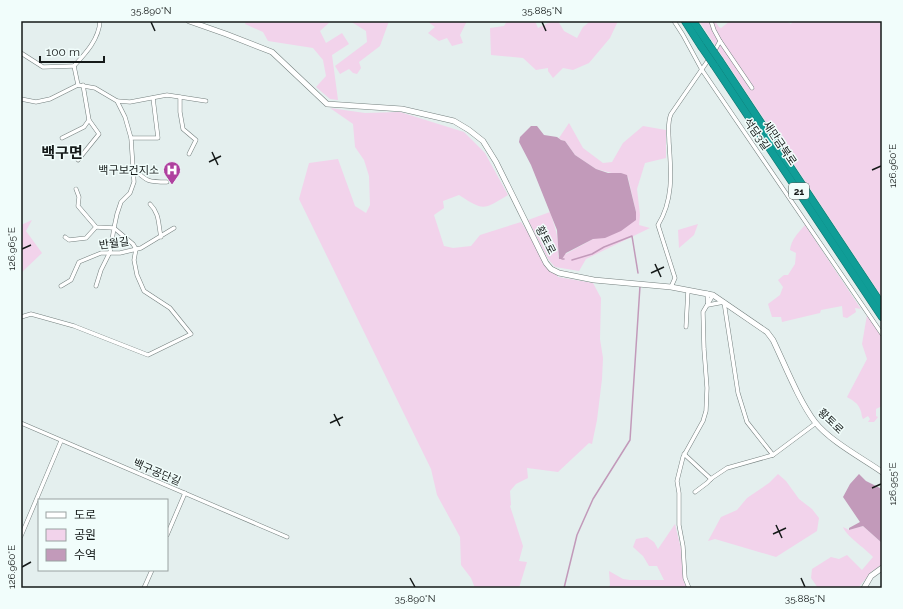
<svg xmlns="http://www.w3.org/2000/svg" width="903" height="609" font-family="Raleway,'Noto Sans KR',sans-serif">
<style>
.green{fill:#f2d3eb}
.water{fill:#c29aba}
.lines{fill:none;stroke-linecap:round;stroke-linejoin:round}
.stream{stroke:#c29aba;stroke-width:1.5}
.street-casing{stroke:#75807f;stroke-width:4.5}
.secondary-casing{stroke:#75807f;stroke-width:6}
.highway-casing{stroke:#126f6b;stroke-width:8}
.street{stroke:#fff;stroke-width:3.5}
.secondary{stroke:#fff;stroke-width:5}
.highway{stroke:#109d97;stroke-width:7}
.highway-bridge-casing{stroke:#126f6b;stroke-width:8;stroke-linecap:butt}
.highway-bridge{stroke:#109d97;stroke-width:7}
.ticks{fill:none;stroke:#151a19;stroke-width:1.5}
.labels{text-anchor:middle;stroke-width:3;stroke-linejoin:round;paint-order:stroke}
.shield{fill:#f1fdfb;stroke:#575e5d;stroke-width:1}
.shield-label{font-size:10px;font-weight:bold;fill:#151a19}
.street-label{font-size:11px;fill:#151a19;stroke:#f1fdfb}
.poi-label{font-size:11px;fill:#151a19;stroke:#f1fdfb;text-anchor:end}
.district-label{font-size:15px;font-weight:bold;fill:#151a19;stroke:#f1fdfb}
.neatline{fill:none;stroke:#151a19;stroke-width:1.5}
.ticks-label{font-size:10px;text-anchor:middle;fill:#151a19}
</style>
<rect width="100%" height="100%" fill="#e4efee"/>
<g class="green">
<path d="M246,21H331L320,31L326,43L342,33L349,44L332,55L338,100L330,99L316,87L326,76L323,60L313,48L268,41L263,32L245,24Z"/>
<path d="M350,21H389L380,46L359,62L361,68L357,74L353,73L349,69L340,74L335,66L367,42L366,31Z"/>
<path d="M427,21H467L460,35L463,43L452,46L447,38L439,41L428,33L435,27Z"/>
<path d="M507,21H535L538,28L552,21H558L564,31L577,38L583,27L588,23V21H618L610,38L589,63L573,70L563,68L553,78L548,71V68L536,70L523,58L491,55L490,28L504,26Z"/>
<path d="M699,21H715L719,27L721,28L730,21H786L791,24L793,21H882V297Z"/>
<path d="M330,108L365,113L400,112L464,132L485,153L508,195C483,210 484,211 459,195L443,201L444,208L434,215L444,246L453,248L471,246L480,235L521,222L558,277L593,283L601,298L600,339L603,358L602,379L597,420L592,444L589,443L558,472L527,468L528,478L516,484L510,491L511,505L510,506L523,546L519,561L527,562L519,588H475L471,578L461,565L460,537L437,495L431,469L299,199L309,163L338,159L355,206L366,213L370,205L369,176L364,160L355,147L353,124Z"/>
<path d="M569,123L583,148L603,163L612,162L623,143L643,126L666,130V158L645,163L637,189L640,215L639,225L650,228L586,259L579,271L555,267L548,259L528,220L550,212C555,227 560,241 558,257L564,255L593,239L636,212L628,177L621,173H612L596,169L575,155L565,141L561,140L559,138Z"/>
<path d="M32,220L26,231L42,253L21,273V225Z"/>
<path d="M698,224L694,235L679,248L678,230Z"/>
<path d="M805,225L861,309L855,308L856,312L847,318L843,317L842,306L821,310L820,313L782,322L781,317H772L768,304L780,295L783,287L778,280L784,275H788L795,264L796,253L790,250C791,240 798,233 805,225Z"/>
<path d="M867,315L871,318L882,336V406L876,409V416L878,417L874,422H868L870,419L868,416L863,419C861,415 862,413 860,409C858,403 852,400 847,397L867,359L862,344Z"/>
<path d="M778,474L786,481L799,499L812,509L819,518L817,531L776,557L715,539L708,541L721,517L737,510L747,498L769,483Z"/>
<path d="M675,524L681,549L683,579L687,588H608L610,585L609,571L623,579L630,580H664L657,566H649L643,556L633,547L636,539L647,537L654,542L658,549Z"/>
<path d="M863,526L882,543V565L872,571L858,588H818L811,578L812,569L831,557L839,559L847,555L862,570L873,557C865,548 846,536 843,527L849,530Z"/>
</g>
<g class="water">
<path d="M531,126H537L544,135L557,137L561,140L565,141L575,155L596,169L608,173H621L627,175L636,212V220L621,231L605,238L593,239L566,253L562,259H559L557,230L531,165L519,142L520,137Z"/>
<path d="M859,474L866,481L882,489V543L863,526L849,530V528L860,522L843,497L850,484Z"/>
</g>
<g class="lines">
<g class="stream">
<path d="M562,259H564"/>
<path d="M572,260L592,254L604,247L632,236L638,273"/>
<path d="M564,588L577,535L593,499L630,440L640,286"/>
</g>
<g class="street-casing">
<g id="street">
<path d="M674,21L683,35L702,70L882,334"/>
<path d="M711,21L714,30L720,41"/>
<path d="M714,52L720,41L752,88"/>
<path d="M21,53L43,67L74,66"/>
<path d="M74,66C86,53 99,39 100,21"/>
<path d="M74,66L78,85"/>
<path d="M180,97V112L183,129L196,140L189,154"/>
<path d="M21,99L36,102L50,99L78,85L95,88L117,101L125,117L131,138L134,182L130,193L121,202L117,214L114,228L133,244L136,249L134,260L137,275L144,291L170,308L191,334L148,355L74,326L31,314L21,317"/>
<path d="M117,101L130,102L167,95L206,101"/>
<path d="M62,138L84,127L89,120L83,85"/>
<path d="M131,138H158L153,98"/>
<path d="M78,160L99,134L89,120"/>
<path d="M134,169C147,182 149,182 167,182"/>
<path d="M76,189L79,197L78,206L96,227L114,228L110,252L101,270L96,286"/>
<path d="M150,204C160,214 158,224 161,237"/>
<path d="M65,237L69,240L86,238L96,227"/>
<path d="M61,286L71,280L79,262L101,253H120L141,248L174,228"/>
<path d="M671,287L675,278L658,225C674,199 671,171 669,142C669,133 667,123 671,114L709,59"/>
<path d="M707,293L708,305L724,302L738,393L747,422L773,455"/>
<path d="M686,327L688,290"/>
<path d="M21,423L287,537"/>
<path d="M684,454L711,479"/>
<path d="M695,492L707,483L712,478L727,468L773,455L816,423"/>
<path d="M167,535L185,493"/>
<path d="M21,536L61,441"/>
<path d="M144,588L152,570"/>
<path d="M689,588L685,578L683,546L679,525V493L677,481L683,457L703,421L706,411L707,388L704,349L703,312L713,295"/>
</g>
</g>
<g class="secondary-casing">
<g id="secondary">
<path d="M189,21L226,34L272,52L327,104L402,109L454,121L469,130L483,141L496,162L546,263L551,269L559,273L594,280L671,287L713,295L767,332L773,340C785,365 799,401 815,422C830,441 862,458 882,472"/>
<path d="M864,588L871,576L882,568"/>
</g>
</g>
<g class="highway-casing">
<g id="highway">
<path d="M685,21L701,46"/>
<path d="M693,21L707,42"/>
<path d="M720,61L882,305"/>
<path d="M714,65L882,317"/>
</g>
</g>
<use href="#street" class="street"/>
<use href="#secondary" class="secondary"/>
<use href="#highway" class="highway"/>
<g class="highway-bridge-casing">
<g id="highway-bridge">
<path d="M707,42L720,61"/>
<path d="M701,46L714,65"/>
</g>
</g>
<use href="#highway-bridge" class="highway-bridge"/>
</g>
<path class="ticks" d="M151,22L155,31M542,22L546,31M212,152L218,165M209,162L221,156M872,170L881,166M22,249L31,245M655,264L661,277M651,273L664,267M334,414L340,426M330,423L343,417M872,488L881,484M776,525L782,538M773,534L786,528M22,567L31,562M410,578L415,587M801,578L805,587"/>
<defs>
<g id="hospital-pin" transform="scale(0.9)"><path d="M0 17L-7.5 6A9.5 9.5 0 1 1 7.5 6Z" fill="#af419f" stroke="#f1fdfb"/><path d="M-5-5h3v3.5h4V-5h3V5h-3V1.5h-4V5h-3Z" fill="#fff"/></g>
</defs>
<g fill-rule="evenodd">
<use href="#hospital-pin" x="172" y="170"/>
</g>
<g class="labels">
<rect class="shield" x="789" y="183" width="20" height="16" rx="3"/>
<g class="shield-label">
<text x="799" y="195">21</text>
</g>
<g class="street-label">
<text transform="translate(757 134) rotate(55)" y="4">석담3길</text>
<text transform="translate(780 143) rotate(56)" y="4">새만금북로</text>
<text transform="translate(546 240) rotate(63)" y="4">황토로</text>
<text transform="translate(114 243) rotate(-8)" y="4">반월길</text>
<text transform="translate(831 421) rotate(44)" y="4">황토로</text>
<text transform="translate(157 472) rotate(23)" y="4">백구공단길</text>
</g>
<g class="poi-label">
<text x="159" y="174">백구보건지소</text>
</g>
<g class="district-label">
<text x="62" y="158">백구면</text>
</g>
</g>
<rect width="903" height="609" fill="none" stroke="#f1fdfb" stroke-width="44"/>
<rect x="38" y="499" width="130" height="72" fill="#f1fdfb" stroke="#99a2a1"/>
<rect x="46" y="512" width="20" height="6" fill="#ffffff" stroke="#99a2a1"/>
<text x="74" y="519" font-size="12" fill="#151a19">도로</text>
<rect x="46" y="529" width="20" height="12" fill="#f2d3eb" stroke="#99a2a1"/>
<text x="74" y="539" font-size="12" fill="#151a19">공원</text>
<rect x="46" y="549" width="20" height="12" fill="#c29aba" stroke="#99a2a1"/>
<text x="74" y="559" font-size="12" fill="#151a19">수역</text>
<path d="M40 56v6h64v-6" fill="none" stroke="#151a19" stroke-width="2"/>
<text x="46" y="56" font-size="12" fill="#151a19" stroke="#f1fdfb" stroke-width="3" paint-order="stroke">100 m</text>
<rect x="22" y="22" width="859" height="565" class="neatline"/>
<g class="ticks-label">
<text x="151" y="14">35.890°N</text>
<text x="542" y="14">35.885°N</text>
<text transform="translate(892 166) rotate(-90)" y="4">126.960°E</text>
<text transform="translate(11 249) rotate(-90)" y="4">126.965°E</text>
<text transform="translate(892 484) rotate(-90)" y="4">126.955°E</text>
<text transform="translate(11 567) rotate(-90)" y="4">126.960°E</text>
<text x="415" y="602">35.890°N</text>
<text x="805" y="602">35.885°N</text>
</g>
</svg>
